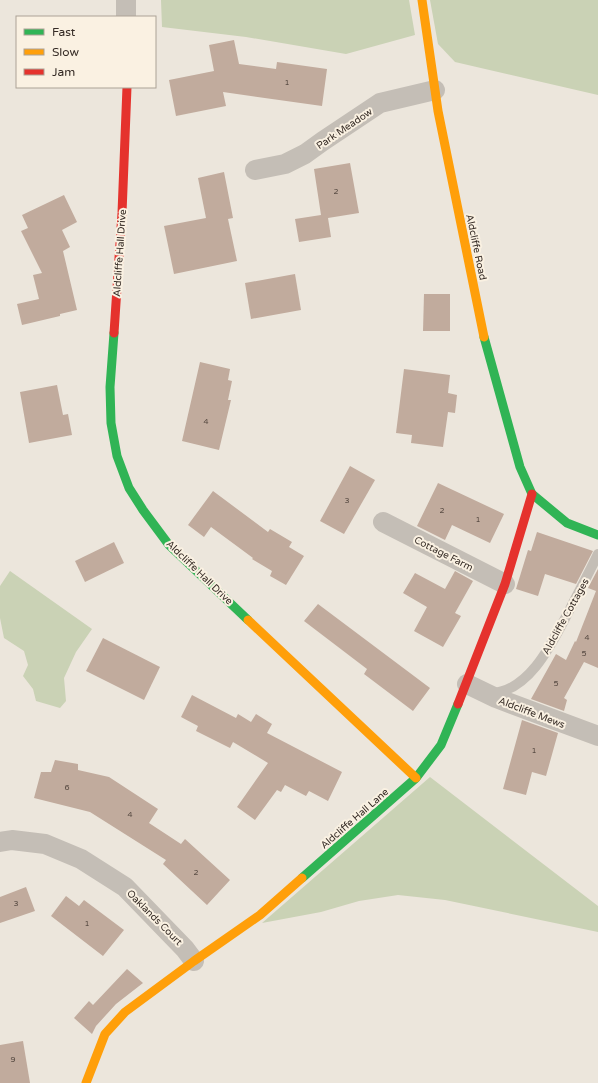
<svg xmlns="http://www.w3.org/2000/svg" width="598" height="1083" font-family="'Varela Round',sans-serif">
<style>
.green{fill:#cad2b5}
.building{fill:#c1ab9d}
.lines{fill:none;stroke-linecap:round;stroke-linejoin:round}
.lane{stroke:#c4beb6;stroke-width:10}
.street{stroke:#c4beb6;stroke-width:20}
.fast{stroke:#30b455;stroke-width:9}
.slow{stroke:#ff9f0a;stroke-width:9}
.jam{stroke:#e5322d;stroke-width:9}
.labels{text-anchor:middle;stroke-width:4;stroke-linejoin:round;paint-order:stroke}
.number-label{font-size:8px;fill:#584b43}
.street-label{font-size:10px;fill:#352b25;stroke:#faf1e2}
</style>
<rect width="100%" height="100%" fill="#ece6dc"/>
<g class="green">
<path d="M161,0H409L415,35L346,54L246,37L162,27Z"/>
<path d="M430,0H598V95L455,62L438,44Z"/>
<path d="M10,571L92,629L76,652L64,678L66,701L60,708L36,701L33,689L23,676L28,665L24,651L4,638L0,618V586Z"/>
<path d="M430,777L598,906V932L445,900L398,895L359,901L321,912L262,923Z"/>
</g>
<g class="building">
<path d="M234,40L239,64L276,69L277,62L327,69L322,106L223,92L226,106L176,116L169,80L214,71L209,45Z"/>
<path d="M350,163L359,213L328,218L331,237L299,242L295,219L321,215L314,169Z"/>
<path d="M224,172L233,218L228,219L237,261L174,274L164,226L206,218L198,178Z"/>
<path d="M64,195L77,222L62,230L70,247L63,251L77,310L60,314V316L22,325L17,304L39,299L33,275L42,273L21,231L28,228L22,215Z"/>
<path d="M295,274L301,310L251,319L245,283Z"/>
<path d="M424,294H450V331H423Z"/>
<path d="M200,362L230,369L228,380L232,381L228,400H231L219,450L182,441Z"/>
<path d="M404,369L450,375L448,393L457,395L455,413L448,412L443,447L411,443L412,435L396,433Z"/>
<path d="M57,385L63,415L68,414L72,435L29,443L20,392Z"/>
<path d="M350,466L375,480L344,534L320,521Z"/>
<path d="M438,483L504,514L490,543L452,525L445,540L417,526Z"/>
<path d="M213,491L268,532L270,529L292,542L289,547L304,556L286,585L270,576L272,571L252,559L253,558L211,527L204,537L188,525Z"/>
<path d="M537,532L593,551L576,584L545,574L538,596L516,589L528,550L531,551Z"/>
<path d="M114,542L124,563L85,582L75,561Z"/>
<path d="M598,569V668L584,662L564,698L567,700L564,711L531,699L556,654L566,660L575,641L576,642L596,591L588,588Z"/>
<path d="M455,571L473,581L455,613L461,616L443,647L414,631L427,607L403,593L415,573L445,589Z"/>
<path d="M318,604L430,688L413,711L364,674L367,669L304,621Z"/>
<path d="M103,638L160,667L144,700L86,671Z"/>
<path d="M192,695L236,718L238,714L251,722L256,714L272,724L267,733L342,772L328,801L309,791L306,796L285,785L281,792L277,790L255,820L237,807L268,763L233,742L230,748L196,731L198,726L181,717Z"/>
<path d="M522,720L558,733L546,776L532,772L526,795L503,789Z"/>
<path d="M55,760L78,764V770L109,777L158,809L149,823L181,844L185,839L230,880L207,905L163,864L166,860L90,812L34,798L41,772H51Z"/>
<path d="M26,887L35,911L0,923V897Z"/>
<path d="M66,896L79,906L84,900L124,930L103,956L51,916Z"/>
<path d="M127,969L143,983L116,1004L96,1026L92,1034L74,1018L89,1001L93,1005Z"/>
<path d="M23,1041L30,1083H0V1045Z"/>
</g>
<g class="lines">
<path class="lane" d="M492,693C531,691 554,639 570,609C579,591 589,573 598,554"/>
<g class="street">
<path d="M126,0V17"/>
<path d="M255,170L285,164L305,154L323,141L380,103L435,90"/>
<path d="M383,522L505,584"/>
<path d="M467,684L496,698L598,736"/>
<path d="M0,842L12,840L45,844L81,859L125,887L185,949L194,961"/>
</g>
<g class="fast">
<path d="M114,333L110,387L111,423L117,456L129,488L143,510L169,545L248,620"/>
<path d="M484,337L520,467L532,494L567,523L598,535"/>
<path d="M302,878L416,778L441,745L458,704"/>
</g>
<g class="slow">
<path d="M422,0L438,111L484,337"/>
<path d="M248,620L416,778"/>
<path d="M86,1083L105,1034L125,1012L194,961L260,915L302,878"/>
</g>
<g class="jam">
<path d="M114,333L122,213L127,87"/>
<path d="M458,704L505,584L532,494"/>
</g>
</g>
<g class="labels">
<g class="number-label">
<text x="287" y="85">1</text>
<text x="336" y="194">2</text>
<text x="206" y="424">4</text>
<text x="347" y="503">3</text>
<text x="442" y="513">2</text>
<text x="478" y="522">1</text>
<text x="587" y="640">4</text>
<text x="584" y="656">5</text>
<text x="556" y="686">5</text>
<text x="534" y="753">1</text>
<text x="67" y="790">6</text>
<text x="130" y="817">4</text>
<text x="196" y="875">2</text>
<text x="16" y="906">3</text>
<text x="87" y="926">1</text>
<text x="13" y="1062">9</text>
</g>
<g class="street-label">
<text transform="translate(344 128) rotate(-34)" y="4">Park Meadow</text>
<text transform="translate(477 247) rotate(78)" y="4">Aldcliffe Road</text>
<text transform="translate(119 253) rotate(-86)" y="4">Aldcliffe Hall Drive</text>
<text transform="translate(444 553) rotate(27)" y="4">Cottage Farm</text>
<text transform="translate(200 572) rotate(44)" y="4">Aldcliffe Hall Drive</text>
<text transform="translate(565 616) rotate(-61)" y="4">Aldcliffe Cottages</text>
<text transform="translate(532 712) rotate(21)" y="4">Aldcliffe Mews</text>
<text transform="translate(354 818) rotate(-41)" y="4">Aldcliffe Hall Lane</text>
<text transform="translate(155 917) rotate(45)" y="4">Oaklands Court</text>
</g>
</g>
<rect x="16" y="16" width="140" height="72" fill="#faf1e2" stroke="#aba296"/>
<rect x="24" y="29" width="20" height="6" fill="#30b455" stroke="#aba296"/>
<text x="52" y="36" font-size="12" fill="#352b25">Fast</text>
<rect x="24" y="49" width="20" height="6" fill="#ff9f0a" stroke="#aba296"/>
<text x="52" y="56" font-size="12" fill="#352b25">Slow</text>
<rect x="24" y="69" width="20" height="6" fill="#e5322d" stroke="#aba296"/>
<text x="52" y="76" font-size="12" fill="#352b25">Jam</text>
</svg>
